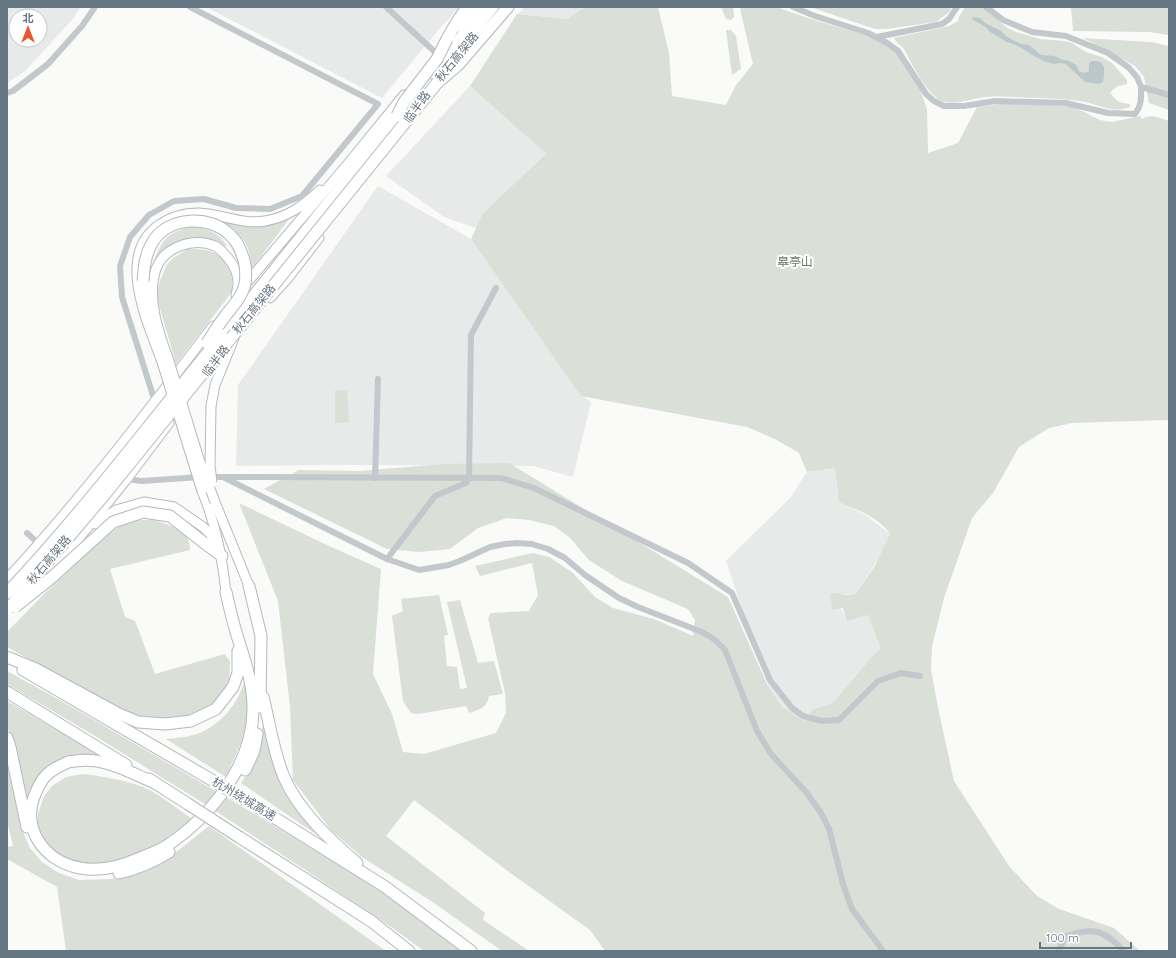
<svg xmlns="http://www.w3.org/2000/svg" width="1176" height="958" font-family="Quicksand,'Noto Sans SC',sans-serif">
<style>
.built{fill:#e8e9e9;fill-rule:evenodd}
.green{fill:#dadfd7}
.water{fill:#bbc7cb}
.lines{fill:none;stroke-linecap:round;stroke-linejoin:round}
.primary-casing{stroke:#b5babe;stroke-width:11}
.highway-casing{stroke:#b4b9bd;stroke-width:13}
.street{stroke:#c3c8cc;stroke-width:6}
.primary{stroke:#fff;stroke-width:9}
.highway{stroke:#fff;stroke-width:11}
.primary-bridge-casing{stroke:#b5babe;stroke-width:11;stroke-linecap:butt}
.highway-bridge-casing{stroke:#b4b9bd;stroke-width:13;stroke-linecap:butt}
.primary-bridge{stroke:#fff;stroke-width:9}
.highway-bridge{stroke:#fff;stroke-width:11}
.labels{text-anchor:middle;stroke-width:4;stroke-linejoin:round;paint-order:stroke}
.street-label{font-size:12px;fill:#657683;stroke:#fff}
.park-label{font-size:12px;fill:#687a64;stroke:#fff}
</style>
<rect width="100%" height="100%" fill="#fafaf8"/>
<g class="built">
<path d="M7,7H81L72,20L25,71L7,83ZM16,16H40V40H16Z"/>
<path d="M206,7H460L441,27L382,98Z"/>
<path d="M525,7H585L567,19L518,14Z"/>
<path d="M470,86L546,154L483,213L476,228L444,217L386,176Z"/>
<path d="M378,186L471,239L581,395L591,402L573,477L533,466L353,465L236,466L238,385Z"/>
<path d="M835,468L839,502L867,516L890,534L883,551L856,594L830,595L846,616L868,615L881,649L922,807L774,703L726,561L790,498L807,472Z"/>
</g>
<g class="green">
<path d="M585,7H658L669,53L672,96L726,105L736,85L753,64L740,9L745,7H776L808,18L872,37L898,54L914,73L927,109L928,153L958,143L977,107L1015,102L1074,107L1100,120L1112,122L1140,116L1142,119C1151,113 1160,118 1169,121V420L1072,423L1049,428L1019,447L993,493L972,518L944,598L932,646L931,670L939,712L954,781L1009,866L1037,896L1059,909L1114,928L1140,951H605L590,930L505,869L414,800L386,836L485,913L483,920L529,951H502L434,903L362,857L331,830L293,780L290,707L278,601L239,503L329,546L381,569L373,674L392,714L403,752L424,754L496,733L506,713L505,693L488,618L491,613L529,611L538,595L532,563L480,576L475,566L533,553L549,557L572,572L595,597L613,608L654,619L693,636L695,620L688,609L622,581L589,560L569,537L554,526L529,520L507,518L478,528L450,549L420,552L387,549L264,489L299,470L359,471L444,464L509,463L728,597L768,686L782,707L805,722L812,710L833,703L872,657L881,649L868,615L847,621L843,608L832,610L830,594L836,593L845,595L856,594L876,564L890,534C879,517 856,510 839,502L835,468L807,472L799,453L775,439L747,427L581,396L471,239L483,213L546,154L470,86L517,14L567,19Z"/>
<path d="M721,7H733L734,17L731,20L726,19Z"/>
<path d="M810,7H952L948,13L936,22L886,29H875Z"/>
<path d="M965,7H984L1006,27L1016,32L1040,39L1065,41L1072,43L1086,52L1102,57L1112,63L1127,80V84L1118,86L1110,92C1115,101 1120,103 1130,104V107C1111,114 1099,104 1080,101C1065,99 1050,98 1035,98C1019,97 1002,96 986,97C971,98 952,108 938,99C925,90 911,63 904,49C901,45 896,43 894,38L949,26L958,21L959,17Z"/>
<path d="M1071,7H1169V35L1149,32L1073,31Z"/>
<path d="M726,30H731L736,36L741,69L732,75Z"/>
<path d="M1083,38L1151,42L1169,46V110L1149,103L1144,77L1135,66Z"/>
<path d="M289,219L251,270C251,244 243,235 221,221C248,226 263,229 289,219Z"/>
<path d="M191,226C209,229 218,232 228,247C208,240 186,234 167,247C162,250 158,256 154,260C164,237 167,234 191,226Z"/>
<path d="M188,249C220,249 234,257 232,292L176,364L159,305L157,295L159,284L166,266L173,258Z"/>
<path d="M335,390H347L349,422L335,423Z"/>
<path d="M140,520H154L172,526L186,535L189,542L190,550L110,569L125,617L135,621L155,674L225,654L230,662L229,679L221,697L210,709L185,719L168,721L130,715L7,647V632L47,591L94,547L119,526Z"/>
<path d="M439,595L448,635L444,636L447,666L457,667L460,689L467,688L447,602L460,600L478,663L494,661L503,694L489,696C486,709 480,709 469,713L466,706L418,714L411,713L403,701L392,616L403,611L401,599Z"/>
<path d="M7,671L65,703L238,804L381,891L467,951H424L387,924L208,806L95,736L7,684Z"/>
<path d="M245,680L249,700L245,734L226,777L166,739C176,738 188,737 197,734C221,725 238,704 245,680Z"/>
<path d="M7,701L105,758L45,770L30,791L25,811L12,740L7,726Z"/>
<path d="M263,723L272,757L294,804L320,837L241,783L252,766L260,746Z"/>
<path d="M7,757L21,828L30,848L42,862L59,873L79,880L111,879L141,871L165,861L209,826L386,951H66L57,887L7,859V847L13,846L7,821Z"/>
<path d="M83,774C102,776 124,780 143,787C161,795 176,808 192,819L175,835L148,849L122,860L102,864L86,865L53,854L37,828L38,814L44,796L52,786L66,777Z"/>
</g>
<path class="water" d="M972,17L980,18L985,23L1001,31L1007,37L1021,44L1029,45L1041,55L1055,56L1060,59L1069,61L1076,65L1079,71L1084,73L1089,71V64L1091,61C1107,60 1105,70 1103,82L1099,84L1085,82L1066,64L1060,63L1054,64L1046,62L1034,56L1018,46L1007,42L990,32C986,26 979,23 973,20Z"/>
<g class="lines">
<g class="primary-casing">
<g id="primary">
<path d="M459,27L476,7"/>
<path d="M439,77L494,7"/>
<path d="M244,286L347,165L404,95"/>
<path d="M270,298L288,278L319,238"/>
<path d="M169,361C159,334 146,298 156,269C164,247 193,237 215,246C220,248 224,254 228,258C234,265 238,273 238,283C238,287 237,291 236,295"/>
<path d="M162,362C148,323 115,255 159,225C172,216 184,213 199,213C222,214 242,225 265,221C288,217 303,206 320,190"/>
<path d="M211,406L215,385L234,338"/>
<path d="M202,491C216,524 222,556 226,592"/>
<path d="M215,502L249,586"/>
<path d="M95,524L116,510L144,502L174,507L203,527L211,535L222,556"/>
<path d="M7,579C81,499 147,412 213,326"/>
<path d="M35,586L75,543L126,480L169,423"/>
</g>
</g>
<g class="highway-casing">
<g id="highway">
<path d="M447,39L455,25L467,7"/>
<path d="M432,73L486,7"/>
<path d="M437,83L459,64L508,7"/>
<path d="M143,281L148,305L158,331"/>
<path d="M222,335L403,110"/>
<path d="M203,542L222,556"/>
<path d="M249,586L261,636L260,707"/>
<path d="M7,657L36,669L119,714L138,722L165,724L191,721L216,709L233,687L238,673V651"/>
<path d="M23,670L205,776"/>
<path d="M7,692L126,765"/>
<path d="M263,697C270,724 273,751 284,777C298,810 330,840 357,863"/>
<path d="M7,738L10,747L27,827"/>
<path d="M245,770L254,751L257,734"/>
<path d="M149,779L188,804"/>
<path d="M155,783C129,772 105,757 76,761C71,761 67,762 64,764C59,766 54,769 50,772C44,776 39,785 36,792C20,827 43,861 80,868C101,872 120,867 140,858C149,854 160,851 168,845C212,815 254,763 253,707C253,681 243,656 236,632C232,619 229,605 226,592"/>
<path d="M254,805L384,886L471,951"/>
<path d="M239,837L371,921L409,951"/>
<path d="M119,873C137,869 153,862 169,852"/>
</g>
</g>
<g class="street">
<path d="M386,7L436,53"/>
<path d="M793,7L815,16L868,33L887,43L898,51L926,94L934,101L944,106H964L995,101L1066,103L1108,113L1135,114C1142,105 1141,98 1141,87"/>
<path d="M986,7L1003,20L1032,32L1066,36L1108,53L1128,67L1137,77L1141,87L1169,95"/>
<path d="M877,37L942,24L949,19L957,7"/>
<path d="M7,93L13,91L48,64L82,26L95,7"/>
<path d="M155,402L122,297L120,266L130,237L149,215L174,201L204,199L236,208L270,209L302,196L378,104L190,7"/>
<path d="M209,477H223L387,559L419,570L449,565L462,560L490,547L505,544L517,543L532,544L548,549L565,558L585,575L619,598L638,607L702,632L714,639L725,650L757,731L771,754L806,792L821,813L829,829L843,884L852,909L883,951"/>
<path d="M224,477L501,478L534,488L688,563L732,593L770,680L792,708L803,716L822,721L839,720L878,681L901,673L920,676"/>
<path d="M375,478L378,379"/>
<path d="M125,479L142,481L200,477"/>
<path d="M27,533L39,544"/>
<path d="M387,559L435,496L466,483L469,478L471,335L496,288"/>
<path d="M1058,951L1066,936C1094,927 1104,930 1124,951"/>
</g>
<use href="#primary" class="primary"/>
<use href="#highway" class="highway"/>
<g class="primary-bridge-casing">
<g id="primary-bridge">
<path d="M169,361L199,459L215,502"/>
<path d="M162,362L202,491"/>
<path d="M211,406L210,465L212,483"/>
</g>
</g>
<g class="highway-bridge-casing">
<g id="highway-bridge">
<path d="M397,116L404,102L437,59L447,39"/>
<path d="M143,281C144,268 145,255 152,243C167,216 211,214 231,236C238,242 241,251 244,260C246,268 247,281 243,290C240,299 232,307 226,315C219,324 213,333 207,343"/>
<path d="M7,593C84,511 151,422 222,335"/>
<path d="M15,607L50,579L113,522L143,512L170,516L203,542"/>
<path d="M8,609L106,493L437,83"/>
<path d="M205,776L254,805"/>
<path d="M188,804L239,837"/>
</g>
</g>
<use href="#primary-bridge" class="primary-bridge"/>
<use href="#highway-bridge" class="highway-bridge"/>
</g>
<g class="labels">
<g class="street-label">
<text transform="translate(457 57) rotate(-51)" y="4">秋石高架路</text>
<text transform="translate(417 107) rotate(-54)" y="4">临半路</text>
<text transform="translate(254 309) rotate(-51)" y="4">秋石高架路</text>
<text transform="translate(216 361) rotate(-53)" y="4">临半路</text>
<text transform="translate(49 560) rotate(-50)" y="4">秋石高架路</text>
<text transform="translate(244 799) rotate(31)" y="4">杭州绕城高速</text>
</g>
<g class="park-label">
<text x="795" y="266">皋亭山</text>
</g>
</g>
<rect width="1176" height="958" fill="none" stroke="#657683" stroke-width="16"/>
<g transform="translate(28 28)"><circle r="19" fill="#ffffff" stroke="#c1c8cd"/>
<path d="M0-3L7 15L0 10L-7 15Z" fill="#e4572e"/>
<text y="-6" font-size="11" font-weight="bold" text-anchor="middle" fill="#657683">北</text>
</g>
<path d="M1040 942v6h91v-6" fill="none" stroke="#657683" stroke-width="2"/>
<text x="1046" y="942" font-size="12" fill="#657683" stroke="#ffffff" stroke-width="3" paint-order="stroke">100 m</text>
</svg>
